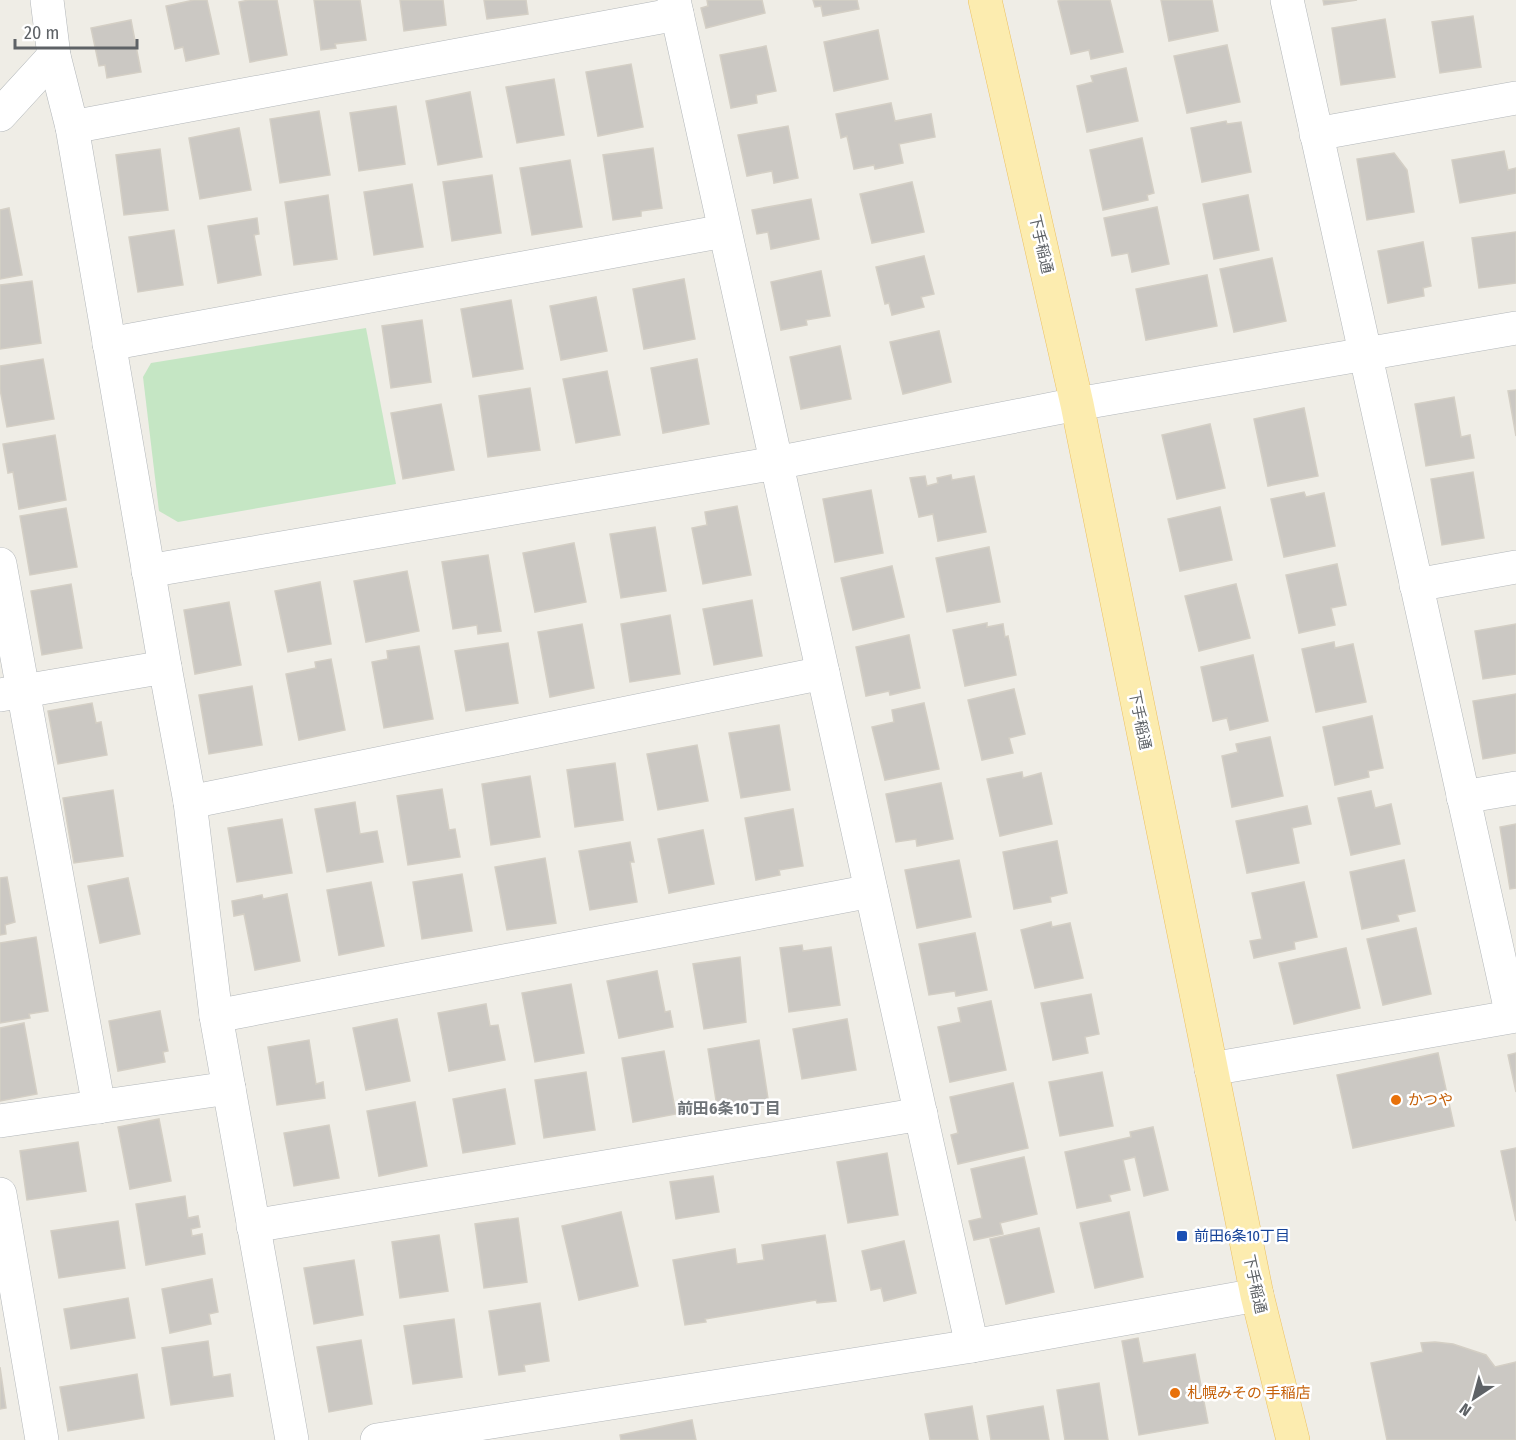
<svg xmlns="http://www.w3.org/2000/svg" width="1516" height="1440" font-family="'Fira Sans Condensed','Noto Sans JP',sans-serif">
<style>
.green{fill:#c5e6c4}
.building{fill:#cbc8c3;stroke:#d4cfc5;stroke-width:1.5}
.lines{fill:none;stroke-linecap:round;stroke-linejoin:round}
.minor-casing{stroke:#b3b7ba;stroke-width:34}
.major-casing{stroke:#ecc062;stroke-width:34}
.minor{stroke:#fff;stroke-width:33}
.major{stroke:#fcecaf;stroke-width:33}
.food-dot{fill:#e8710a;stroke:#fff;stroke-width:2}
.transit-dot{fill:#1a4fb4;stroke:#fff;stroke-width:2}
.labels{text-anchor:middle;stroke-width:5;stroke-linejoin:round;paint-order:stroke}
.street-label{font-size:15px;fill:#5e6266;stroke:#fff}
.food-label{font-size:15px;fill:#c56008;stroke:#fff;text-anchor:start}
.transit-label{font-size:15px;fill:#164399;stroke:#fff;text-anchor:start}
.neighbourhood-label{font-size:16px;font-weight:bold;fill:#6f7478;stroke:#fff}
</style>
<rect width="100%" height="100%" fill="#efede6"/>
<path class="green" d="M366,328L396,484L178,522L159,511L143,377L151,363Z"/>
<g class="building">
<path d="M194,0H207L219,54L186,61L183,47L175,49L166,6Z"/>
<path d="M249,0H277L287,55L250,62L239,2Z"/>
<path d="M314,0H360L366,40L335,44L336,48L321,50Z"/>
<path d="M400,0H443L446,25L404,31Z"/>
<path d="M484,0H526L528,14L487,19Z"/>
<path d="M707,0H762L765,13L706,28L701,8L708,6Z"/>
<path d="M813,0H857L859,9L823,16L821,6L815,7Z"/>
<path d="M1064,0H1110L1123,52L1091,59L1089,50L1071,54L1058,1Z"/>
<path d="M1161,0H1212L1218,31L1169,41Z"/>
<path d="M1323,0H1357L1324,5Z"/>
<path d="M1473,16L1481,67L1440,73L1432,22Z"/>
<path d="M1385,19L1395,77L1341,85L1332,28Z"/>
<path d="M131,20L141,72L107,78L105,65L99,66L91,28Z"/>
<path d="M878,30L888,79L834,91L824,42Z"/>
<path d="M1227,45L1240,102L1187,113L1174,56Z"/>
<path d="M766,46L776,91L756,95L757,103L731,108L720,55Z"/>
<path d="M631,64L643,127L598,136L586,72Z"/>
<path d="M1126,68L1138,121L1087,132L1077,86L1093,82L1091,76Z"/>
<path d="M554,79L564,135L517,143L506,87Z"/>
<path d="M470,92L482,157L438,165L426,101Z"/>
<path d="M891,103L895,121L931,114L935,137L899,144L903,163L875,169L874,165L854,169L847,136L841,138L836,114Z"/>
<path d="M396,106L405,164L359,171L350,113Z"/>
<path d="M319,111L330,175L280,183L270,119Z"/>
<path d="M1226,121L1227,124L1241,122L1251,172L1202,182L1191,128Z"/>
<path d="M788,126L798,178L774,183L772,171L747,176L738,135Z"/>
<path d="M239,128L251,190L200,199L189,138Z"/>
<path d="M1142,138L1154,193L1147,195L1148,200L1103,210L1090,150Z"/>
<path d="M653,148L662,208L641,211V216L613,220L603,155Z"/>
<path d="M160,149L168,210L124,215L116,155Z"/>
<path d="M1504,151L1508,170L1516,168V193L1460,203L1452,160Z"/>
<path d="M1394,153L1407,170L1414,212L1367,220L1357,159Z"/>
<path d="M570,160L582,227L532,235L520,168Z"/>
<path d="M492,175L501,233L452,241L443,182Z"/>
<path d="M912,182L924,232L872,243L860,194Z"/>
<path d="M412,184L423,247L374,255L364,192Z"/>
<path d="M328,195L337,259L294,265L285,202Z"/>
<path d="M1248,195L1259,250L1214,259L1203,204Z"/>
<path d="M811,199L819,239L771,249L768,232L757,234L752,210Z"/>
<path d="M1157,207L1169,264L1132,272L1128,253L1112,256L1104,218Z"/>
<path d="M9,208L22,275L0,279V210Z"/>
<path d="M257,218L259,234L254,235L261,275L218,283L208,226Z"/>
<path d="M174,230L183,285L138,292L129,237Z"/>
<path d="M1516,232V283L1479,288L1472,238Z"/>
<path d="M1423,242L1431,286L1423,288L1424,296L1388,303L1378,251Z"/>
<path d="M924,256L934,294L921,297L924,307L892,315L889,303L885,304L876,267Z"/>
<path d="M1272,258L1286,321L1234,332L1220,269Z"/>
<path d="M821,271L830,316L806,320L807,325L781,330L771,282Z"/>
<path d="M1207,275L1217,326L1146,340L1136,289Z"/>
<path d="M684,279L695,339L644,349L633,289Z"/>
<path d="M32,281L41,343L0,349V285Z"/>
<path d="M596,297L607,351L561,360L550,306Z"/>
<path d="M511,300L523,369L473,377L461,309Z"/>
<path d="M422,320L431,382L391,388L382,326Z"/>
<path d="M939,331L951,382L903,394L890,342Z"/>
<path d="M840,346L851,399L801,409L790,357Z"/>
<path d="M43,359L54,419L7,427L0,389V366Z"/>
<path d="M697,359L709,424L663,433L651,368Z"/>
<path d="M607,371L620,435L576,443L563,379Z"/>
<path d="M530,388L540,450L488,457L479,396Z"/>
<path d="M1516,390V436L1508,391Z"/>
<path d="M1454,397L1461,437L1470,435L1474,458L1426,466L1415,404Z"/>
<path d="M441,404L454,470L403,479L391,413Z"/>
<path d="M1304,408L1318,476L1268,486L1254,419Z"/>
<path d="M1210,424L1225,488L1177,499L1162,435Z"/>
<path d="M55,435L66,500L19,509L13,472L8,473L3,444Z"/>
<path d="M1473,472L1484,538L1442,545L1431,479Z"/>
<path d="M951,475L952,480L974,476L986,532L938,541L933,514L919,517L910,478L925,476L927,486L938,483L937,478Z"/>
<path d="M871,490L883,553L835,562L823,499Z"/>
<path d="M1304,492L1306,497L1324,493L1335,546L1284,557L1271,499Z"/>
<path d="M737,506L751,575L703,584L692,528L707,525L705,512Z"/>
<path d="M1220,507L1232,560L1180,571L1168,519Z"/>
<path d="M66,508L77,567L30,575L20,516Z"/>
<path d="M655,527L666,591L621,598L610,534Z"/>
<path d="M574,543L586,602L535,612L523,553Z"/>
<path d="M989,547L1000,602L947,612L936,558Z"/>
<path d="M488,555L501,631L478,634L477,625L453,629L442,562Z"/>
<path d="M1337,564L1346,605L1331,608L1335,625L1299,633L1286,575Z"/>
<path d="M892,566L904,617L853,630L841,578Z"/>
<path d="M407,571L419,631L366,642L354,581Z"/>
<path d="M320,582L331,644L288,652L275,591Z"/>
<path d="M71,584L82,648L42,655L31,591Z"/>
<path d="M1236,584L1250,638L1199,651L1185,596Z"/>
<path d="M752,600L762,656L714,665L703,609Z"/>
<path d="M229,602L241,665L195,674L184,610Z"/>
<path d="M670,615L680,674L630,682L621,624Z"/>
<path d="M987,623V627L1003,624L1005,637L1008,636L1016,675L965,686L953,630Z"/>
<path d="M582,624L594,688L550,697L538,632Z"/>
<path d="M1516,624V674L1483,679L1475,631Z"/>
<path d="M909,635L920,688L890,695L889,691L866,696L856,647Z"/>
<path d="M1334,642L1335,648L1353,644L1366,702L1316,712L1302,649Z"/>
<path d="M508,643L518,703L466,711L455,651Z"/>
<path d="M419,646L433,719L384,728L372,662L388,659L387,651Z"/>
<path d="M1253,655L1268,721L1230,730L1227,718L1213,721L1201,667Z"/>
<path d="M331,659L345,730L299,740L286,674L316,668L315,662Z"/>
<path d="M252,686L262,745L209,754L199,695Z"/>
<path d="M1014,689L1025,734L1009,738L1013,753L982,760L968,700Z"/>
<path d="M1516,694V753L1483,759L1473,701Z"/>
<path d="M92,703L96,723L101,722L107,755L58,764L48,711Z"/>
<path d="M924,703L939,769L885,780L872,727L894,722L892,710Z"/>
<path d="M1372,716L1383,768L1368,771L1369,777L1335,785L1323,727Z"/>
<path d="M779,725L790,790L741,798L729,733Z"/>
<path d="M1270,737L1283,796L1232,807L1222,756L1238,752L1236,744Z"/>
<path d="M697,745L708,801L658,810L647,754Z"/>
<path d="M615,763L623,820L575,827L567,770Z"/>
<path d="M1022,772L1023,778L1041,773L1052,824L1000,836L987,779Z"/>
<path d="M530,776L540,837L491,845L482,784Z"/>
<path d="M941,783L953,839L917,846L916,839L896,842L886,794Z"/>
<path d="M442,789L449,830L455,829L460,857L408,865L397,796Z"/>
<path d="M113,790L123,856L74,863L63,798Z"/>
<path d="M1371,791L1375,808L1391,804L1400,844L1351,855L1338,798Z"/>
<path d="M355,802L360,834L377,831L383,862L327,872L315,809Z"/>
<path d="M1307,806L1311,824L1292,828L1299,863L1247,873L1236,821Z"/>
<path d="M793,809L803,866L779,870L780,875L756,880L745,818Z"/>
<path d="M282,819L292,873L237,882L228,828Z"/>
<path d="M1516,824V888L1510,889L1500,827Z"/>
<path d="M703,830L714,884L669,893L658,839Z"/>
<path d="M1057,841L1067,893L1050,897L1051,902L1014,909L1003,852Z"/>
<path d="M630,842L634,862H630L637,902L590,910L579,851Z"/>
<path d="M545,858L556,923L507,930L495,867Z"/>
<path d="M959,860L971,917L917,928L905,870Z"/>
<path d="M1404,860L1415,911L1397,915L1399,921L1362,929L1350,872Z"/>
<path d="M462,874L472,931L422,939L413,882Z"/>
<path d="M7,877L15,922L5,925L6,934L0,935V878Z"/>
<path d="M128,878L140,934L100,943L88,886Z"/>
<path d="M371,882L384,946L339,955L327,890Z"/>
<path d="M1304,882L1317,937L1294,942L1295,949L1254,958L1250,941L1262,939L1252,893Z"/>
<path d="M287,894L300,961L255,970L244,914L234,916L232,901L262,895L263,899Z"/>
<path d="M1051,922L1052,927L1070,923L1083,978L1035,988L1021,930Z"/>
<path d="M1416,928L1431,994L1383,1005L1367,939Z"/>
<path d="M975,933L987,990L956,996L955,991L929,995L919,944Z"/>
<path d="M36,937L48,1011L29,1014L30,1018L0,1023V943Z"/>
<path d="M802,945L803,951L831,947L840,1005L789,1012L780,948Z"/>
<path d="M1346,948L1360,1008L1294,1024L1279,963Z"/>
<path d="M740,957L746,1022L704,1029L693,964Z"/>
<path d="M657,971L665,1012L670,1011L673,1027L619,1038L607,981Z"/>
<path d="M571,984L584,1053L535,1062L522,993Z"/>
<path d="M1091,994L1099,1034L1085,1037L1088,1053L1053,1060L1041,1003Z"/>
<path d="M991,1001L1006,1070L950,1082L938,1027L961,1022L958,1008Z"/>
<path d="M486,1004L490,1026L498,1025L505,1060L449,1071L438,1013Z"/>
<path d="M160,1011L168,1051L163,1052L165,1062L118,1071L109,1021Z"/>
<path d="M397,1019L410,1081L366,1090L353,1028Z"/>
<path d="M847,1019L856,1070L802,1079L793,1029Z"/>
<path d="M24,1023L37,1094L0,1101V1028Z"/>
<path d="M309,1040L316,1084L323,1082L325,1098L277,1105L268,1047Z"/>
<path d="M759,1040L769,1105L718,1113L708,1049Z"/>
<path d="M664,1051L676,1114L633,1122L622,1058Z"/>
<path d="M1438,1053L1454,1126L1353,1148L1337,1075Z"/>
<path d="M1516,1053V1092L1508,1055Z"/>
<path d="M586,1072L595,1130L544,1138L535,1080Z"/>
<path d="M1102,1072L1113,1126L1060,1136L1049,1082Z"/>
<path d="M1013,1083L1028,1148L958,1164L951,1135L958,1133L950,1097Z"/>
<path d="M505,1089L515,1144L463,1153L453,1099Z"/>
<path d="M415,1102L427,1166L379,1176L367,1111Z"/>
<path d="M159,1119L171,1181L130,1189L118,1127Z"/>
<path d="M329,1125L339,1178L294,1186L284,1133Z"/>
<path d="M1153,1127L1168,1190L1144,1196L1135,1157L1123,1160L1130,1190L1109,1195L1111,1201L1077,1208L1065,1152L1131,1137L1130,1132Z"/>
<path d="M78,1142L86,1191L27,1200L20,1151Z"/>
<path d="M1516,1148V1221L1501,1151Z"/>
<path d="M887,1153L898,1215L848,1223L837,1162Z"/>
<path d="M1024,1157L1037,1214L1000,1223L1003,1234L974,1240L969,1221L982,1218L971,1169Z"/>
<path d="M713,1176L719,1212L676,1219L670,1182Z"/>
<path d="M185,1196L188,1218L198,1216L200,1227L191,1229L192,1236L202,1234L205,1254L146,1265L136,1204Z"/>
<path d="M621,1212L638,1286L579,1300L562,1226Z"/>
<path d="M1129,1212L1143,1277L1095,1288L1080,1223Z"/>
<path d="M518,1218L527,1282L484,1288L475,1224Z"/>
<path d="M118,1221L125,1268L59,1278L51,1231Z"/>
<path d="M1039,1228L1054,1292L1006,1304L990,1239Z"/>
<path d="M439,1235L448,1291L400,1298L392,1242Z"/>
<path d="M825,1235L836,1301L817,1303L816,1300L705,1319L706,1322L685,1325L673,1260L735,1249L737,1264L764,1260L762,1245Z"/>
<path d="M904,1241L916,1293L884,1301L881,1288L871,1290L862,1251Z"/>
<path d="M354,1260L363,1315L314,1324L304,1268Z"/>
<path d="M212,1279L218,1312L209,1314L211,1324L170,1333L162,1289Z"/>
<path d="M128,1298L135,1338L71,1349L64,1309Z"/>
<path d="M540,1303L549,1361L524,1365L525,1371L499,1375L489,1311Z"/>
<path d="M454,1319L462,1377L413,1384L404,1326Z"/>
<path d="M1138,1338L1143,1363L1195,1354L1208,1423L1139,1435L1122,1341Z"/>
<path d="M361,1340L372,1404L329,1412L317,1347Z"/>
<path d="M208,1341L213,1377L230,1374L233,1396L171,1405L162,1348Z"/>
<path d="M1435,1342L1453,1344L1486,1355L1495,1367L1516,1362V1440H1387L1371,1363L1423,1352L1421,1343Z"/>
<path d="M0,1367L6,1408L0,1409Z"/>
<path d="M137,1374L144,1418L68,1431L60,1387Z"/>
<path d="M1099,1383L1108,1440H1065L1057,1390Z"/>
<path d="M972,1406L978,1440H930L925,1414Z"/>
<path d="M1043,1406L1049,1440H991L987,1416Z"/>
<path d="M692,1420L696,1440H621L620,1435Z"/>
</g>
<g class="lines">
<g class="minor-casing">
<g id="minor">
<path d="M47,0L54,56L72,127L165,667L190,802L216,1016L292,1440"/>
<path d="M674,0L972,1346"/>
<path d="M1287,0L1512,1016"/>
<path d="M0,115L54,56"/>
<path d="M72,127L677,14"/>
<path d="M1316,134L1516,98"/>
<path d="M109,344L724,231"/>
<path d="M0,564L99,1107"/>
<path d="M148,571L776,463L1077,404L1516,328"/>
<path d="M1416,585L1516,567"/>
<path d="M0,695L165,667"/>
<path d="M1463,797L1516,788"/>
<path d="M190,802L823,673"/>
<path d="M216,1016L871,891"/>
<path d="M1211,1069L1516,1016"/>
<path d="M0,1121L229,1088"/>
<path d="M0,1194L42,1440"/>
<path d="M253,1226L921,1114"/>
<path d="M377,1440L972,1346L1257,1295"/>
</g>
</g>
<g class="major-casing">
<path id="major" d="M985,0L1077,404L1257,1295L1293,1440"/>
</g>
<use href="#minor" class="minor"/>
<use href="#major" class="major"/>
</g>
<g class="food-dot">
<circle cx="1396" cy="1100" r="6"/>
<circle cx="1175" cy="1393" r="6"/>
</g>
<rect class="transit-dot" x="1176" y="1230" width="12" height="12" rx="3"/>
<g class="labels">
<g class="street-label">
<text transform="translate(1041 244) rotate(77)" y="5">下手稲通</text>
<text transform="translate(1140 720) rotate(79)" y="5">下手稲通</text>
<text transform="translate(1255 1284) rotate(78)" y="5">下手稲通</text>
</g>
<g class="food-label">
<text x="1408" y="1105">かつや</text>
<text x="1187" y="1398">札幌みその 手稲店</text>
</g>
<g class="transit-label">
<text x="1194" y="1241">前田6条10丁目</text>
</g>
<g class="neighbourhood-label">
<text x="729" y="1114">前田6条10丁目</text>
</g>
</g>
<g transform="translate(1474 1398) rotate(216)" stroke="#ffffff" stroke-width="4.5" paint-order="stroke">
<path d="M0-4.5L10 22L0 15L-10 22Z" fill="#5e6266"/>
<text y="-9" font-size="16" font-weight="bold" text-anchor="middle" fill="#5e6266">N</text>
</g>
<path d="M15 39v9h122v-9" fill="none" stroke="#5e6266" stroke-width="3"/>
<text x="24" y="39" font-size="18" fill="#5e6266" stroke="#ffffff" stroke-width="4.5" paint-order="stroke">20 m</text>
</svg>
